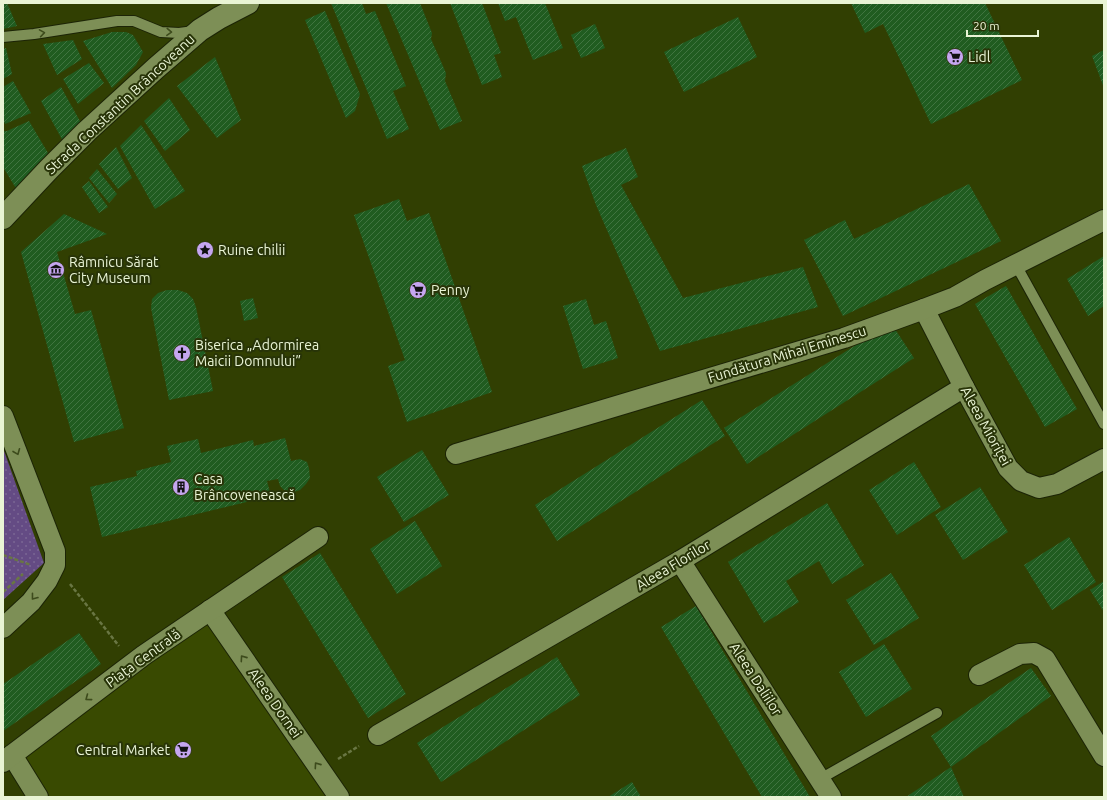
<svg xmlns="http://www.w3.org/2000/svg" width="1107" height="800" font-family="Ubuntu,sans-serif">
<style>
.built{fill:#394a01}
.park{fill:url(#park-dots)}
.building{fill:url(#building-hatch)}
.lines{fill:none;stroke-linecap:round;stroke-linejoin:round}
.lane-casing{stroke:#1c2406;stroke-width:12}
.street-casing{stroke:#1c2406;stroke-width:22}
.secondary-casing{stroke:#1c2406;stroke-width:24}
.path{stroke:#697643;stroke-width:2.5;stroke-dasharray:4 2;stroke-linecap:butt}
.lane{stroke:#7d8f56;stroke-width:10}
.street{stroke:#7d8f56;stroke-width:20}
.secondary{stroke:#7d8f56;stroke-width:22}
.oneway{stroke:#3d4b1c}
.labels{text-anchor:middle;stroke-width:4;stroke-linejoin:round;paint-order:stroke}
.poi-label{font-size:14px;fill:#e9f4d5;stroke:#283408;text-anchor:start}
.street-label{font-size:14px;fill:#e9f4d5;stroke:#283408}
</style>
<defs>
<pattern id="park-dots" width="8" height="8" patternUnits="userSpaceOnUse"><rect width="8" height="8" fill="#644b84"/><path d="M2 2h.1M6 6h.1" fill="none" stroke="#7a6694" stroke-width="1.8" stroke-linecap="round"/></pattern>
<pattern id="building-hatch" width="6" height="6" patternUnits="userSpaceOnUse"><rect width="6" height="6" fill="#205c20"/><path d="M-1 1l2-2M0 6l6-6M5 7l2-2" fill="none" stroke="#407440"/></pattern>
</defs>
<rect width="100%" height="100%" fill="#313f02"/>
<path class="built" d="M210,610L339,797H38L12,755Z"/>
<path class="park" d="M3,448L44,563L3,600Z"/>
<g class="building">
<path d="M3,3H7L17,26L3,29Z"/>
<path d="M331,3H362L366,14L375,11L406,86L393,91L409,129L387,139Z"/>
<path d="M386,3H420L432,33L431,39L446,73L445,81L462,121L440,130Z"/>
<path d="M450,3H482L501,53L494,55L502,77L482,85Z"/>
<path d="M498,3H545L563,48L533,60L516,17L505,21Z"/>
<path d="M851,3H985L1022,80L931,124L883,24L865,33Z"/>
<path d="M325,11L360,94L355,111L346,118L305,20Z"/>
<path d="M738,17L757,57L684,92L664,52Z"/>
<path d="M595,24L605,48L581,58L571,35Z"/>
<path d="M112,32H126L133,35L143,52L136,65L112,88L83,41Z"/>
<path d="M73,40L82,59L57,75L43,44Z"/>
<path d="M6,48L12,74L3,79V49Z"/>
<path d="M1104,50V88L1092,56Z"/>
<path d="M215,57L241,120L217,138L177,86Z"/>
<path d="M89,63L104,83L78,104L63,79Z"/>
<path d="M13,81L31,113L5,124L3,119V87Z"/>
<path d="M61,87L81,123L64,143L41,101Z"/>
<path d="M169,98L190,130L165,151L144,121Z"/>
<path d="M29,121L48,153L17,190L3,167V131H7Z"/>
<path d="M141,125L185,191L155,209L120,146Z"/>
<path d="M116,147L132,178L118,189L99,164Z"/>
<path d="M626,148L638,177L621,185L683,298L803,267L818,307L660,351L596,205L582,166Z"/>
<path d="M97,169L117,194L109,203L89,178Z"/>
<path d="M89,181L108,207L99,213L82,187Z"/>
<path d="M969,184L1001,241L843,316L804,240L845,220L854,239Z"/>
<path d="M399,199L407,221L429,213L492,392L407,422L388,366L405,360L354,215Z"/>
<path d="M64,214L107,234L57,252L75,314L91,310L124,428L74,442L21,252Z"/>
<path d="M1104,256V306L1088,316L1067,279Z"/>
<path d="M1006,286L1077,409L1045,427L975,304Z"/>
<path d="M167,290H178L187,293L193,299L196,307L213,391L169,400L151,308L152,299L158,293Z"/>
<path d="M253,298L258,318L244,321L240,301Z"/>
<path d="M586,299L594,325L606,321L618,358L583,369L563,306Z"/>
<path d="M891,323L914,358L747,464L724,428Z"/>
<path d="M702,400L725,436L557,541L535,505Z"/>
<path d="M285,438L291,461L300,459L307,462L309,468L310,478L306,484L300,490L294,492L285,491L280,486L278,479L267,481L271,496L102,537L90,487L137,476L136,471L171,462L167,446L198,439L201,453L253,440L254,446Z"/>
<path d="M422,450L449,495L404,522L377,477Z"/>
<path d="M914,462L941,507L897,535L869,490Z"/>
<path d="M980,487L1008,532L963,560L935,515Z"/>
<path d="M827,503L864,565L832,584L819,561L786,581L799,602L764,623L728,562Z"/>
<path d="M415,521L442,566L397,594L370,549Z"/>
<path d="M1069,537L1096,582L1052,610L1024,565Z"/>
<path d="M320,553L406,694L368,718L282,577Z"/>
<path d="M891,573L919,618L874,645L846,600Z"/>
<path d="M1104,581V612L1090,590Z"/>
<path d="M696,606L810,797H762L661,627Z"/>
<path d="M79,633L101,664L3,731V684Z"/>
<path d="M884,644L912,689L866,717L839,672Z"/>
<path d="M557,657L580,695L441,782L417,743Z"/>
<path d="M1031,668L1051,696L951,767L931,736Z"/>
<path d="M951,767L964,797H906Z"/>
<path d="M632,782L641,797H608Z"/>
</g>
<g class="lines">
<g class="lane-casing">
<g id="lane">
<path d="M3,37L34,34L117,21H134L161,32L179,33L194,31"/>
<path d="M1016,265L1104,424"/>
<path d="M820,779L937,713"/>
</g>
</g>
<g class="street-casing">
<g id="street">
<path d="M924,309L964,387L1008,468L1021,481L1039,488L1057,484L1104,459"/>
<path d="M3,416L55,551V565L47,581L31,602L3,628"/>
<path d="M456,454L844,338L924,309L955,297L985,280L1104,220"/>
<path d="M680,561L831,797"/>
<path d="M210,610L339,797"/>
<path d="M979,675L1020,654L1034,653L1045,659L1104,756"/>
<path d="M378,735L680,561L964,387"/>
<path d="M12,755L38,797"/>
<path d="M3,762L12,755L144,655L318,537"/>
</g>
</g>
<g class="secondary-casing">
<path id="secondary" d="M3,218L49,169L87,131L156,68L200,30L219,18L248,3"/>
</g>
<g class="path">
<path d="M3,555L31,565"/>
<path d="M70,584L119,646"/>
<path d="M3,592L23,574"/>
<path d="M338,759L359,746"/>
</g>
<use href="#lane" class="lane"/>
<use href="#street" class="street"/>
<use href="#secondary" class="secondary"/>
</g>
<defs><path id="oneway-chevron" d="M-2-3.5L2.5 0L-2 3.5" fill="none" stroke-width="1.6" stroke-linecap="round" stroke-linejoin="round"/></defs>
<g class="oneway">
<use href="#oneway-chevron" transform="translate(169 32) rotate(3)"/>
<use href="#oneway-chevron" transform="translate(42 33) rotate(-9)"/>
<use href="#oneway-chevron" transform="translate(17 452) rotate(68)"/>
<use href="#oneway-chevron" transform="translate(34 597) rotate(128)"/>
<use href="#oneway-chevron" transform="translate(243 658) rotate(-125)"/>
<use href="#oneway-chevron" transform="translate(88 698) rotate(143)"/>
<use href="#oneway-chevron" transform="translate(317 765) rotate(-125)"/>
</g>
<defs>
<g id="supermarket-disc" transform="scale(0.9)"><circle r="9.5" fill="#c5a6f0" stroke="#283408"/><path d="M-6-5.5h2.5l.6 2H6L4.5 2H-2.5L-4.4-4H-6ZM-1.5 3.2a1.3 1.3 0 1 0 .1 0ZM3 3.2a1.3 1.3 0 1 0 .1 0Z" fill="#111"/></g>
<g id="sight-disc" transform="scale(0.9)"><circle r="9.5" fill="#c5a6f0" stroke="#283408"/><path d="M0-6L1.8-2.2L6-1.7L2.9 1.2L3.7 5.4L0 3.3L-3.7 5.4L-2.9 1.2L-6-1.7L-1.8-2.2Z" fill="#111"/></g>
<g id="museum-disc" transform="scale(0.9)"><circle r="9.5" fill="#c5a6f0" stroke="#283408"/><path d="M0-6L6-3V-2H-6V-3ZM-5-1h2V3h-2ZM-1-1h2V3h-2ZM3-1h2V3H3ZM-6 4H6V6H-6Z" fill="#111"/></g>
<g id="church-disc" transform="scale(0.9)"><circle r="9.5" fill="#c5a6f0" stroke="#283408"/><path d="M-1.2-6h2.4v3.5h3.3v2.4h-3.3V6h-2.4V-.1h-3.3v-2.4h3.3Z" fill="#111"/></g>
<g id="building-disc" transform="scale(0.9)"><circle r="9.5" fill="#c5a6f0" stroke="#283408"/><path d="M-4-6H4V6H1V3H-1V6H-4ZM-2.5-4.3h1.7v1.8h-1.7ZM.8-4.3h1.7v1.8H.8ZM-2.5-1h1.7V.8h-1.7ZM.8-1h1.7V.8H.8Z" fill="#111"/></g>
</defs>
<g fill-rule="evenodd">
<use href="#supermarket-disc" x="955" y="57"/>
<use href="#sight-disc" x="205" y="250"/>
<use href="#museum-disc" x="56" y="270"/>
<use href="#supermarket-disc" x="418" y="290"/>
<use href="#church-disc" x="182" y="353"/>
<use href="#building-disc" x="181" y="487"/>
<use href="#supermarket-disc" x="183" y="750"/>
</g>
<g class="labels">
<g class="poi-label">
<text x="968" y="62">Lidl</text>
<text x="218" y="255">Ruine chilii</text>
<text x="69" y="267">Râmnicu Sărat<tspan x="69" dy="16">City Museum</tspan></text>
<text x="431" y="295">Penny</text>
<text x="195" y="350">Biserica „Adormirea<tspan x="195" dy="16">Maicii Domnului”</tspan></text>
<text x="194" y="484">Casa<tspan x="194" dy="16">Brâncovenească</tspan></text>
<text x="170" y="755" text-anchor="end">Central Market</text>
</g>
<g class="street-label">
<text transform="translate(120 104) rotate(-43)" y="5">Strada Constantin Brâncoveanu</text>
<text transform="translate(787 354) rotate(-17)" y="5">Fundătura Mihai Eminescu</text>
<text transform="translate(986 426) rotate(61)" y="5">Aleea Mioriței</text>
<text transform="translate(673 565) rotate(-31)" y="5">Aleea Florilor</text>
<text transform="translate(143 658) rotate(-36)" y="5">Piața Centrală</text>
<text transform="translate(756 679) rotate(57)" y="5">Aleea Daliilor</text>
<text transform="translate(275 703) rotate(55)" y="5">Aleea Dornei</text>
</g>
</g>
<rect width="1107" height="800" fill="none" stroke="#e9f4d5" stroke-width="8"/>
<path d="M967 30v6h71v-6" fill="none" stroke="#e9f4d5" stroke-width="2"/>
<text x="973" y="30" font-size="12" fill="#e9f4d5" stroke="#283408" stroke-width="3" paint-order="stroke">20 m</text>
</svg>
